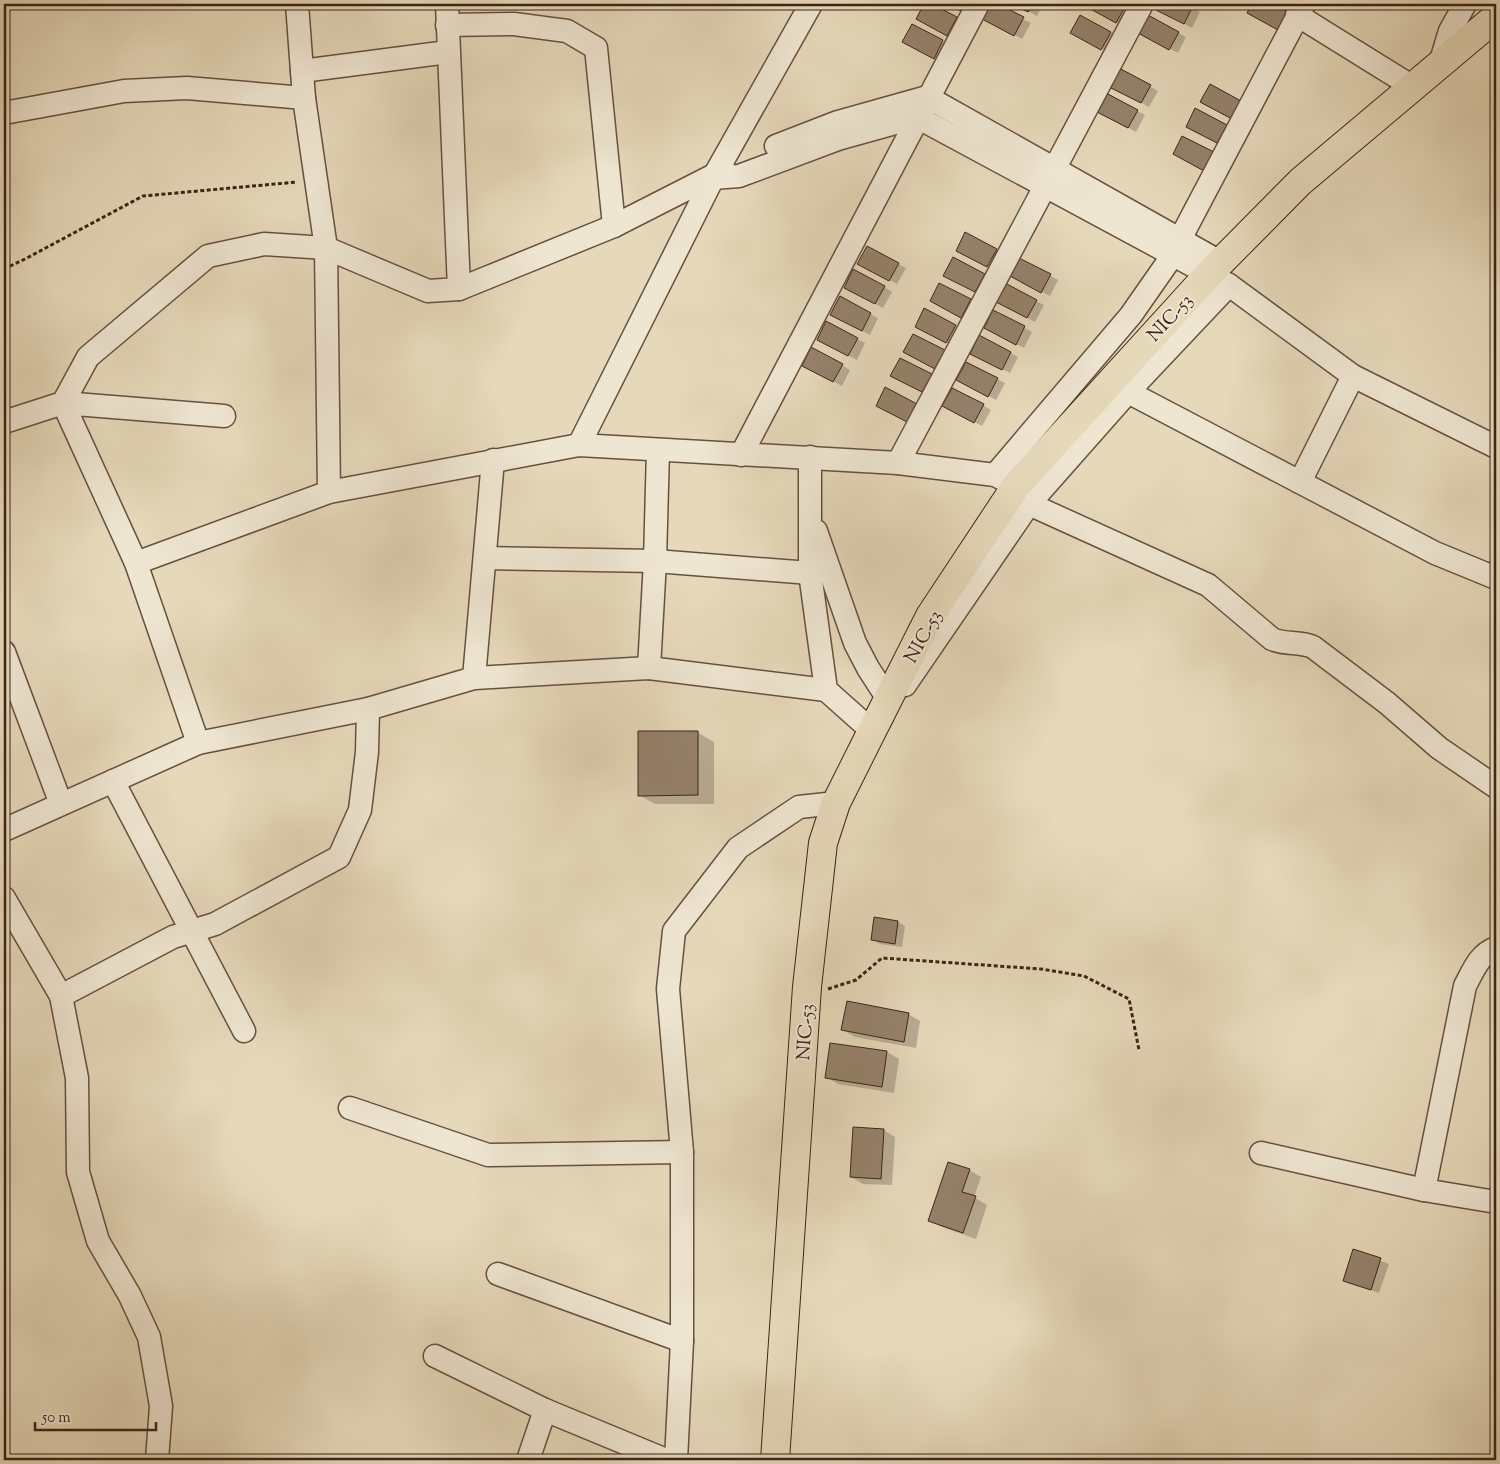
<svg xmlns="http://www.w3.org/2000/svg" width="1500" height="1464" font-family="'Sorts Mill Goudy',serif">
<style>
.shadow{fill:#0003}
.building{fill:#95826c;stroke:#3d2318}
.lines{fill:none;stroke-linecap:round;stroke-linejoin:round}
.minor-casing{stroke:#675040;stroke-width:25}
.major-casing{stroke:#3d2318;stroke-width:30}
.path{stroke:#3d2318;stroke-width:3;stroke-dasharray:4 2.5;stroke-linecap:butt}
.minor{stroke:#efe6d2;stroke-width:22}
.major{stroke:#e6d9ba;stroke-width:28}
.labels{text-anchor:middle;stroke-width:4;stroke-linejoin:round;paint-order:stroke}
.street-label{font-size:19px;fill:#3d2318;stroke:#efe6d2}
</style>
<rect width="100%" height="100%" fill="#e6d9ba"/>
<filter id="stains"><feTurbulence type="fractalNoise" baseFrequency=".004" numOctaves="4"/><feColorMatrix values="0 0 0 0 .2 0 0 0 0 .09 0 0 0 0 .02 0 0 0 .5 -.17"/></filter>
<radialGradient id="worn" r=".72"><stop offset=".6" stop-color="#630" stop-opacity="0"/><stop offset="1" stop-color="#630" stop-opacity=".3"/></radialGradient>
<g class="shadow">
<path d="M925,4H929L964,23L955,39L917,18Z"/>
<path d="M992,4L1031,23L1022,39L984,18Z"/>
<path d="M1014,4H1043L1037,16Z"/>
<path d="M1087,4H1122L1133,10L1125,26L1086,6Z"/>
<path d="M1156,4H1186L1200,12L1192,28L1154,7Z"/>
<path d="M1148,17L1186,37L1178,53L1147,37Z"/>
<path d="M912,25L950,46L942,62L904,42Z"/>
<path d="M1071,33H1110L1118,37L1110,53Z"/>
<path d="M1120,70L1158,91L1149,107L1111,86Z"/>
<path d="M1098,111H1137L1145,115L1136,132Z"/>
<path d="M1187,126H1226L1234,130L1225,147Z"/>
<path d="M996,250L1004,254L995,270L965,255Z"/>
<path d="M1020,259L1058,280L1050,296L1019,280Z"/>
<path d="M898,264L906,268L897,284L867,268Z"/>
<path d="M984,275L992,279L983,296L953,280Z"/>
<path d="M884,287L892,292L883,308L853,292Z"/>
<path d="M840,298L878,318L870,335L839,319Z"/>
<path d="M970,300L978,305L969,321L939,305Z"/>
<path d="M1036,301L1044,305L1035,322L1005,306Z"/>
<path d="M994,311L1032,332L1024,348L993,332Z"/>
<path d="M955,326L963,330L955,347L924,331Z"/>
<path d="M857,339L865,343L857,360L826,344Z"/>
<path d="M1011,353L1018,357L1010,373L979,357Z"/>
<path d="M842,365L850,370L842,386L811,370Z"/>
<path d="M931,375L939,380L930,396L899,380Z"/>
<path d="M997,379L1005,383L996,400L966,384Z"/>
<path d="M983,405L991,410L982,426L952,410Z"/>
<path d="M697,732L714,742V804H655L639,795Z"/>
<path d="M898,922L905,926L902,947L880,944L872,939Z"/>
<path d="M908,1014L920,1021L916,1048L855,1037L843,1030Z"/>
<path d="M887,1052L899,1059L894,1093L838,1084L826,1077Z"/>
<path d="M883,1130L895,1137L892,1185L863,1184L851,1177Z"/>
<path d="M969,1170L981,1177L974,1197L987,1205L976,1239L942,1227L929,1220Z"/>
<path d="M1354,1251L1389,1264L1379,1293L1344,1280Z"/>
</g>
<g class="building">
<path d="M924,4H932L957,17L947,36L916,19Z"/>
<path d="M948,4H965L961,11Z"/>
<path d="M991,4H998L1024,17L1014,36L982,19Z"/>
<path d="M1012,4H1033L1028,12Z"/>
<path d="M1086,4H1125L1126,5L1116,23L1085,6Z"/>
<path d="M1154,4H1189L1193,6L1184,24L1152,8Z"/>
<path d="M1252,4H1274L1288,12L1278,30L1247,13Z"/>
<path d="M1080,15L1111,32L1101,50L1070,33Z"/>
<path d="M1148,15L1179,32L1169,50L1138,33Z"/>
<path d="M912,24L943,40L934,59L902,42Z"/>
<path d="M1119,68L1151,85L1141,103L1109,87Z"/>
<path d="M1210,84L1241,101L1232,119L1200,102Z"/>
<path d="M1106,93L1138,110L1128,128L1097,112Z"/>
<path d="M1195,108L1227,125L1217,143L1186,127Z"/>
<path d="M1182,136L1214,152L1204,171L1173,154Z"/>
<path d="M965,232L997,249L987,267L956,251Z"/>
<path d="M867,246L899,263L889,281L857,264Z"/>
<path d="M953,257L985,274L975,292L943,276Z"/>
<path d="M1019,258L1051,274L1041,293L1010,276Z"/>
<path d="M853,269L885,286L875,304L844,288Z"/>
<path d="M939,283L971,299L961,318L930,301Z"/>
<path d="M1005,283L1037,300L1027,318L996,302Z"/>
<path d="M840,296L871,313L862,331L830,315Z"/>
<path d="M924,308L956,325L946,343L915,327Z"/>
<path d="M993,310L1025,326L1016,345L984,328Z"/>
<path d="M826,321L858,338L848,356L817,340Z"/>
<path d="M913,334L945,350L935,369L903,352Z"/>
<path d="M979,335L1011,352L1002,370L970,354Z"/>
<path d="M811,347L843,364L833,382L802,366Z"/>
<path d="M900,358L932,374L922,392L890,376Z"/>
<path d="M966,362L998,378L988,397L956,380Z"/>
<path d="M885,387L917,404L907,422L876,406Z"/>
<path d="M952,388L984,404L974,423L942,406Z"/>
<path d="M638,731H698V795L638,796Z"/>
<path d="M874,917L898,921L895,944L871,940Z"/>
<path d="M847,1001L909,1013L904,1042L841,1030Z"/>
<path d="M830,1043L887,1051L882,1087L825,1078Z"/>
<path d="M853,1127L884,1129L881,1179L850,1177Z"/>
<path d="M948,1162L970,1169L962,1192L976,1196L963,1233L928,1221Z"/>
<path d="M1353,1249L1381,1258L1371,1290L1343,1281Z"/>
</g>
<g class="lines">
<g class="minor-casing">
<g id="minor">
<path d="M297,4L304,98L326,248L329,492"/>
<path d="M447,4L459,289"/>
<path d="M1297,15L1413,87"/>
<path d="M447,25L514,24L567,31L596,48L614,226"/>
<path d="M1440,64L1450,31L1465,4"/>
<path d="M302,71L448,52"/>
<path d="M4,113L124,91L187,88L304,98"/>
<path d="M776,146L838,122L927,97L1220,262"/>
<path d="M713,178L739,176L838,139L917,117L1229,285L1128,392L1029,504L905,685"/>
<path d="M1229,285L1353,376L1496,447"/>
<path d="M1128,392L1435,553L1496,578"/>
<path d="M4,422L63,403L88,357L208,256L264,244L326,248L428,291L459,289L614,226L724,170"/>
<path d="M579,445L713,178L811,4"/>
<path d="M741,455L978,4"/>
<path d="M810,457V573L826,690L872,731L882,717"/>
<path d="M898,463L1142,4"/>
<path d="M995,475L1131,315L1168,262L1304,4"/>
<path d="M1300,482L1353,376"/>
<path d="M1029,504L1208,585L1272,639C1285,645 1300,641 1313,647L1387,703L1439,748L1496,787"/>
<path d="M816,531L855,643L868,668L888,699"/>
<path d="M485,558L655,561L810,573"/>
<path d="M136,563L329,492L579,445L898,463L995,475L1016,486"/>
<path d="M4,652L61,804"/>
<path d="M649,668L655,561L658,450"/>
<path d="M474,678L493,460"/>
<path d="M198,743L136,563L63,403L224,416"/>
<path d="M113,781L244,1031"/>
<path d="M4,830L198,743L368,709L474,678L649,668L826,690"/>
<path d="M4,898L61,996L77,1078L78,1172L98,1241L130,1296L149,1337L161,1406L157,1460"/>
<path d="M1496,948C1479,954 1473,971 1465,986L1424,1190L1496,1202"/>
<path d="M61,996L173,937L215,924L339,857L360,810L367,752L368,709"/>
<path d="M350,1108L488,1155L682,1152"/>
<path d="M1261,1153L1424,1190"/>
<path d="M498,1274L682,1341"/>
<path d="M435,1356L545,1410L666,1460"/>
<path d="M528,1460L545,1410"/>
<path d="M676,1460L682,1341V1152L668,989L674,931L738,848L799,807L836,803"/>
</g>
</g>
<g class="major-casing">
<path id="major" d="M775,1460L807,987L823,843L836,803L872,731L930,616L1016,486L1208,275L1300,182L1496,17"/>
</g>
<g class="path">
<path d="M4,269L25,259L143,196L297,182"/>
<path d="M828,989L856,980L882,958L1041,969L1084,976L1129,999L1139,1050"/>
</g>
<use href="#minor" class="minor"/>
<use href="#major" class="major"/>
</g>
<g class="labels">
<g class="street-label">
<text transform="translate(1169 317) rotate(-47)" y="7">NIC-53</text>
<text transform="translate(922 636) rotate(-61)" y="7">NIC-53</text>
<text transform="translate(804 1032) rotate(-86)" y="7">NIC-53</text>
</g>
</g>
<rect width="1500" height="1464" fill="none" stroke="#e6d9ba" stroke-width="20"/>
<rect x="5" y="5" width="1490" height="1454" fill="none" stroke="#3d2318" stroke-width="2.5"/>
<rect x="10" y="10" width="1480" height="1444" fill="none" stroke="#3d2318"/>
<path d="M35 1422v8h121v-8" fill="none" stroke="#3d2318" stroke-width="2.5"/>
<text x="42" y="1422" font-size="15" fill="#3d2318" stroke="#efe6d2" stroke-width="4" paint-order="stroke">50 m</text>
<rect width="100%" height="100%" filter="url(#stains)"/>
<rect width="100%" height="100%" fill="url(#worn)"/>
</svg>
